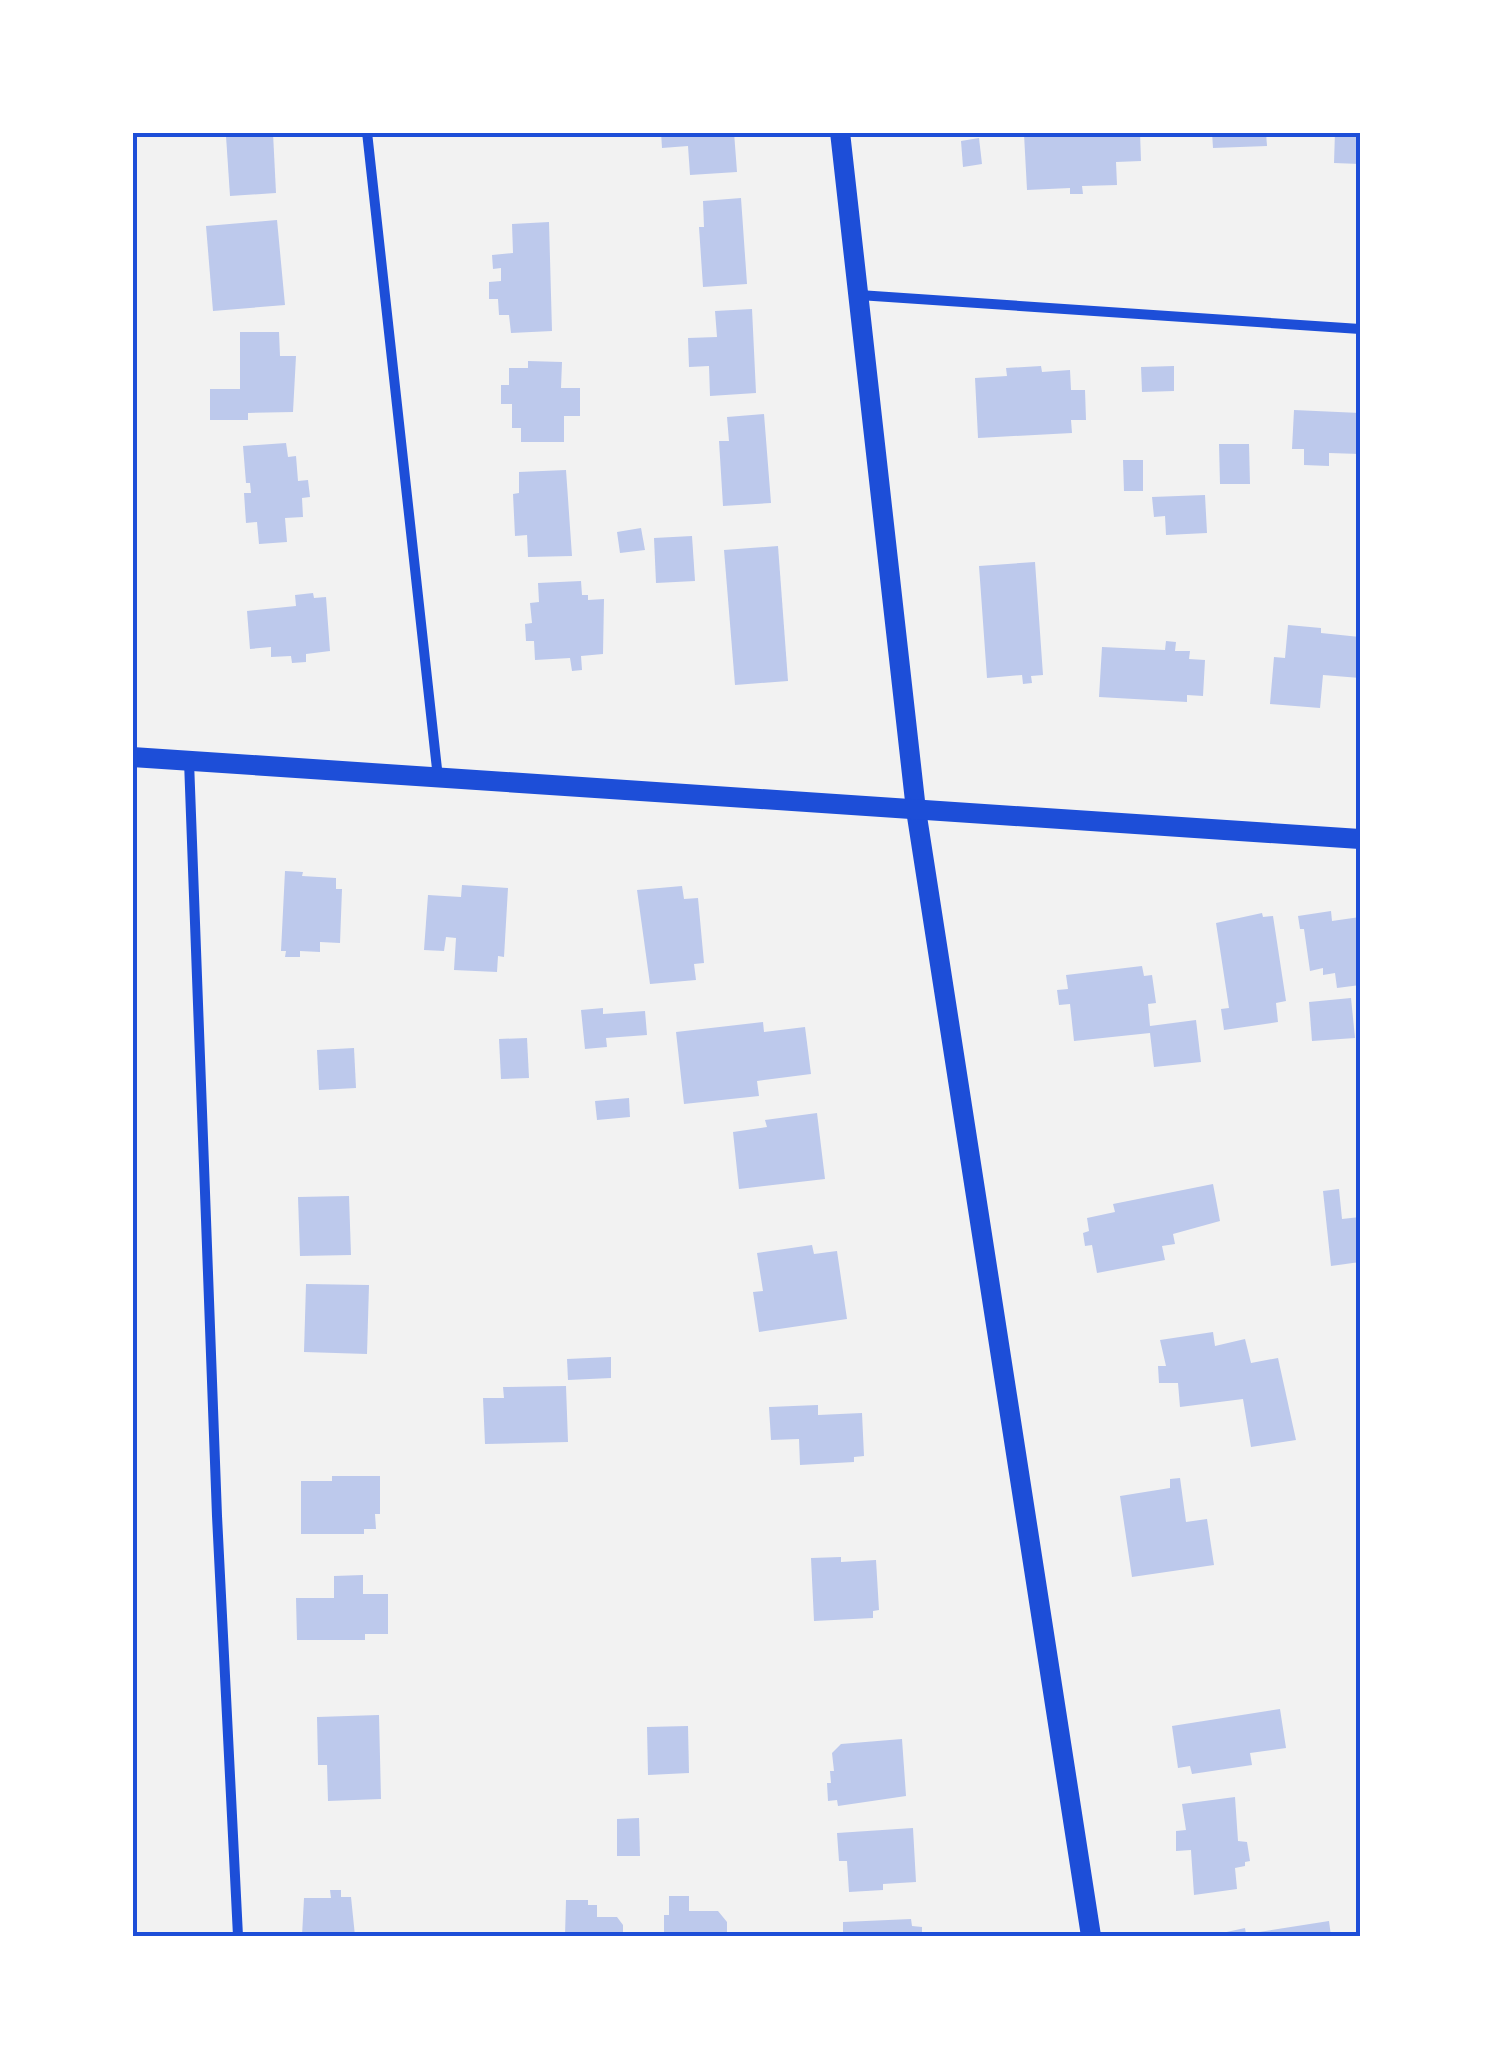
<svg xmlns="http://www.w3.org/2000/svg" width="1493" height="2069" font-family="Barlow,sans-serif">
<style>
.building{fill:#bdc9ec}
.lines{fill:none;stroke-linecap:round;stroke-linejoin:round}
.service{stroke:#1d4ed8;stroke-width:8}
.minor{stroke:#1d4ed8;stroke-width:10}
.secondary{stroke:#1d4ed8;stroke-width:20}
.neatline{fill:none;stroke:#1d4ed8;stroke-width:4}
</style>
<rect width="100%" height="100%" fill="#f2f2f2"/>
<g class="building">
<path d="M661,132H734L737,172L690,175L688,146L662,148Z"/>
<path d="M1140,132L1141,161L1116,162L1117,185L1082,186L1083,194H1070V188L1027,190L1024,134Z"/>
<path d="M1212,132H1266L1267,146L1213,148Z"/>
<path d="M1335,132H1360V164L1334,163Z"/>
<path d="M273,133L276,193L230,196L226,136Z"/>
<path d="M979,138L982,164L963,167L961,141Z"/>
<path d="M741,198L747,284L703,287L699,227H704L703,201Z"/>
<path d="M277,220L285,305L213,311L206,226Z"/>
<path d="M549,222L552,331L511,333L509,315H499L498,299H489V282L501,281V268L493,269L492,255L513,253L512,224Z"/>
<path d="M752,309L756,393L710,396L709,366L689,367L688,338L717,337L715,311Z"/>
<path d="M240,332H279L280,356H296L293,412L248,413V420H210V389H240Z"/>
<path d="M528,361L562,362L561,388H580V416H564V442H521V428H512V404H501V385H509V368H528Z"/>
<path d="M1041,366L1042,372L1070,370L1071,390H1085L1086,420H1071L1072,433L978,438L975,378L1007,376L1006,368Z"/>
<path d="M1174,366V391L1142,392L1141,367Z"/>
<path d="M1294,410L1360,413V454L1329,453V466L1304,465V449H1292Z"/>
<path d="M764,414L771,503L723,506L719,441H729L727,417Z"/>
<path d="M286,443L288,457L296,456L298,481L308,480L310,497L302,498L303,517L285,518L287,542L259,544L257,522L246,523L244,493H251L250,483H246L243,446Z"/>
<path d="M1219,444H1249L1250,484H1220Z"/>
<path d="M1123,460H1143V491H1124Z"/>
<path d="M566,470L572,556L528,557L527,535L515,536L513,494L519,493V472Z"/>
<path d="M1205,495L1207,533L1166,535L1165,516L1154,517L1152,497Z"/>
<path d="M641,528L645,550L620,553L617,532Z"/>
<path d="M692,536L695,581L656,583L654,538Z"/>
<path d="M778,546L788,681L735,685L724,550Z"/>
<path d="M1035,562L1043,675L1031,676L1032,683L1023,684L1022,675L987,678L979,566Z"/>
<path d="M581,581L582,595H588V600L604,599L603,654L581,656L582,670L572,671L570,658L535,660L534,641H526L525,624L532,623L530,603L539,602L538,583Z"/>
<path d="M313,593L314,598L326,597L330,651L306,654V662L292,663L291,656L271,657V647L250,649L247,611L296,606L295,595Z"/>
<path d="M1288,625L1321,628V633L1360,637V678L1323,675L1320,708L1270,704L1274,657L1285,658Z"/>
<path d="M1166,641L1176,642L1175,651H1190L1189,659L1205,660L1203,696L1187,695V702L1099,697L1102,647L1165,650Z"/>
<path d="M285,871L303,872L302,876L336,878V889H342L340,943L320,942V952L300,951V957H285L286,951H281Z"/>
<path d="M462,885L508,888L504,957L498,956L497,972L454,970L456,938L446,937L444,951L424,950L428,895L461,897Z"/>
<path d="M682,886L684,899L698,898L704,963L694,964L696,980L650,984L637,890Z"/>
<path d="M1331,911L1332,921L1360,917V985L1337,988L1335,973L1323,975V968L1310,971L1304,929H1300L1298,916Z"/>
<path d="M1262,913L1263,917L1273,916L1286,1001L1276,1003L1278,1022L1224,1030L1221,1009L1229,1008L1216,923Z"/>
<path d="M1142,966L1144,976L1152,975L1156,1003L1148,1004L1150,1026L1196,1020L1201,1062L1154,1067L1150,1033L1074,1041L1070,1004L1059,1005L1057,990L1068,989L1066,975Z"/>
<path d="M1351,998L1355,1038L1312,1041L1309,1002Z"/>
<path d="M603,1008V1014L645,1011L647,1035L606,1038L607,1047L585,1049L581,1010Z"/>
<path d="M763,1022L764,1032L805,1027L811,1074L757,1081L759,1096L684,1104L676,1032Z"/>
<path d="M527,1038L529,1078L501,1079L499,1039Z"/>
<path d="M354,1048L356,1088L319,1090L317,1050Z"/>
<path d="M629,1098L630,1117L597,1120L595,1101Z"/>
<path d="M817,1113L825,1179L739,1189L733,1132L767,1127L765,1120Z"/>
<path d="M1213,1184L1220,1221L1173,1234L1175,1244L1162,1246L1165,1260L1097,1273L1092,1245L1085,1246L1083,1233L1089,1231L1087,1218L1115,1212L1113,1204Z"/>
<path d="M1339,1189L1342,1219L1360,1217V1262L1331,1266L1323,1191Z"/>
<path d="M349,1196L351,1255L300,1256L298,1197Z"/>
<path d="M812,1245L814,1254L837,1251L847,1319L759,1332L753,1292L763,1291L757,1253Z"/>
<path d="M306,1284L369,1285L367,1354L304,1352Z"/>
<path d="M1213,1332L1215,1346L1245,1339L1251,1363L1278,1358L1296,1440L1251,1447L1243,1399L1180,1407L1178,1383H1159L1158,1366H1166L1160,1340Z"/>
<path d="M611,1357V1378L568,1380L567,1359Z"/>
<path d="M566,1386L568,1442L485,1444L483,1398H504L503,1387Z"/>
<path d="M818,1405V1415L862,1413L864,1456L854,1457V1462L800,1465L799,1439L771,1440L769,1407Z"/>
<path d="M332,1476H380V1514H375L376,1529H364V1534H301V1481H332Z"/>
<path d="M1180,1478L1186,1522L1207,1519L1214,1565L1132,1577L1120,1496L1170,1488V1479Z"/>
<path d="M841,1557V1562L876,1560L879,1610L873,1611V1618L814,1621L811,1558Z"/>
<path d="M363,1575V1594H388V1634H365V1640H297L296,1598H334V1576Z"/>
<path d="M1280,1709L1286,1748L1250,1753L1252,1765L1192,1774L1190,1766L1178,1768L1172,1726Z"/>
<path d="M379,1715L381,1799L328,1801L327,1765H318L317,1717Z"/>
<path d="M688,1726L689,1773L648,1775L647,1727Z"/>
<path d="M902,1739L906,1796L838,1806L837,1800L828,1801L827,1783H831L830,1771H834L832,1753L841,1744Z"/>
<path d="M1235,1797L1238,1841L1247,1842L1250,1861L1245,1862V1866L1235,1868L1237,1889L1194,1895L1191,1850L1176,1851V1831L1186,1830L1182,1804Z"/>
<path d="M639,1818L640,1856H617V1819Z"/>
<path d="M913,1828L916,1882L883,1884V1890L849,1892L847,1861H839L837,1833Z"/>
<path d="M330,1890H341V1897H351L355,1936H302L304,1898H331Z"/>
<path d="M669,1896H689V1911H718L727,1922V1936H664V1915H669Z"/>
<path d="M566,1900H588V1905H597V1917H617L623,1925V1936H565Z"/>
<path d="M911,1919L912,1926L922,1927V1936H843V1922Z"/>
<path d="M1329,1921L1331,1936H1208L1245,1928L1246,1934Z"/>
</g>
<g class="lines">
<path class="service" d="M132,470L133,757"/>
<g class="minor">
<path d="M367,132L438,778"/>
<path d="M859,295L1360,329"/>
<path d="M189,761L217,1516L238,1936"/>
</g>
<g class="secondary">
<path d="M840,132L916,810L1091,1936"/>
<path d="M132,757L1360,839"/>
</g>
</g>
<rect width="1493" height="2069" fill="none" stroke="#ffffff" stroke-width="270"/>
<rect x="135" y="135" width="1223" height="1799" class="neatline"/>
</svg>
